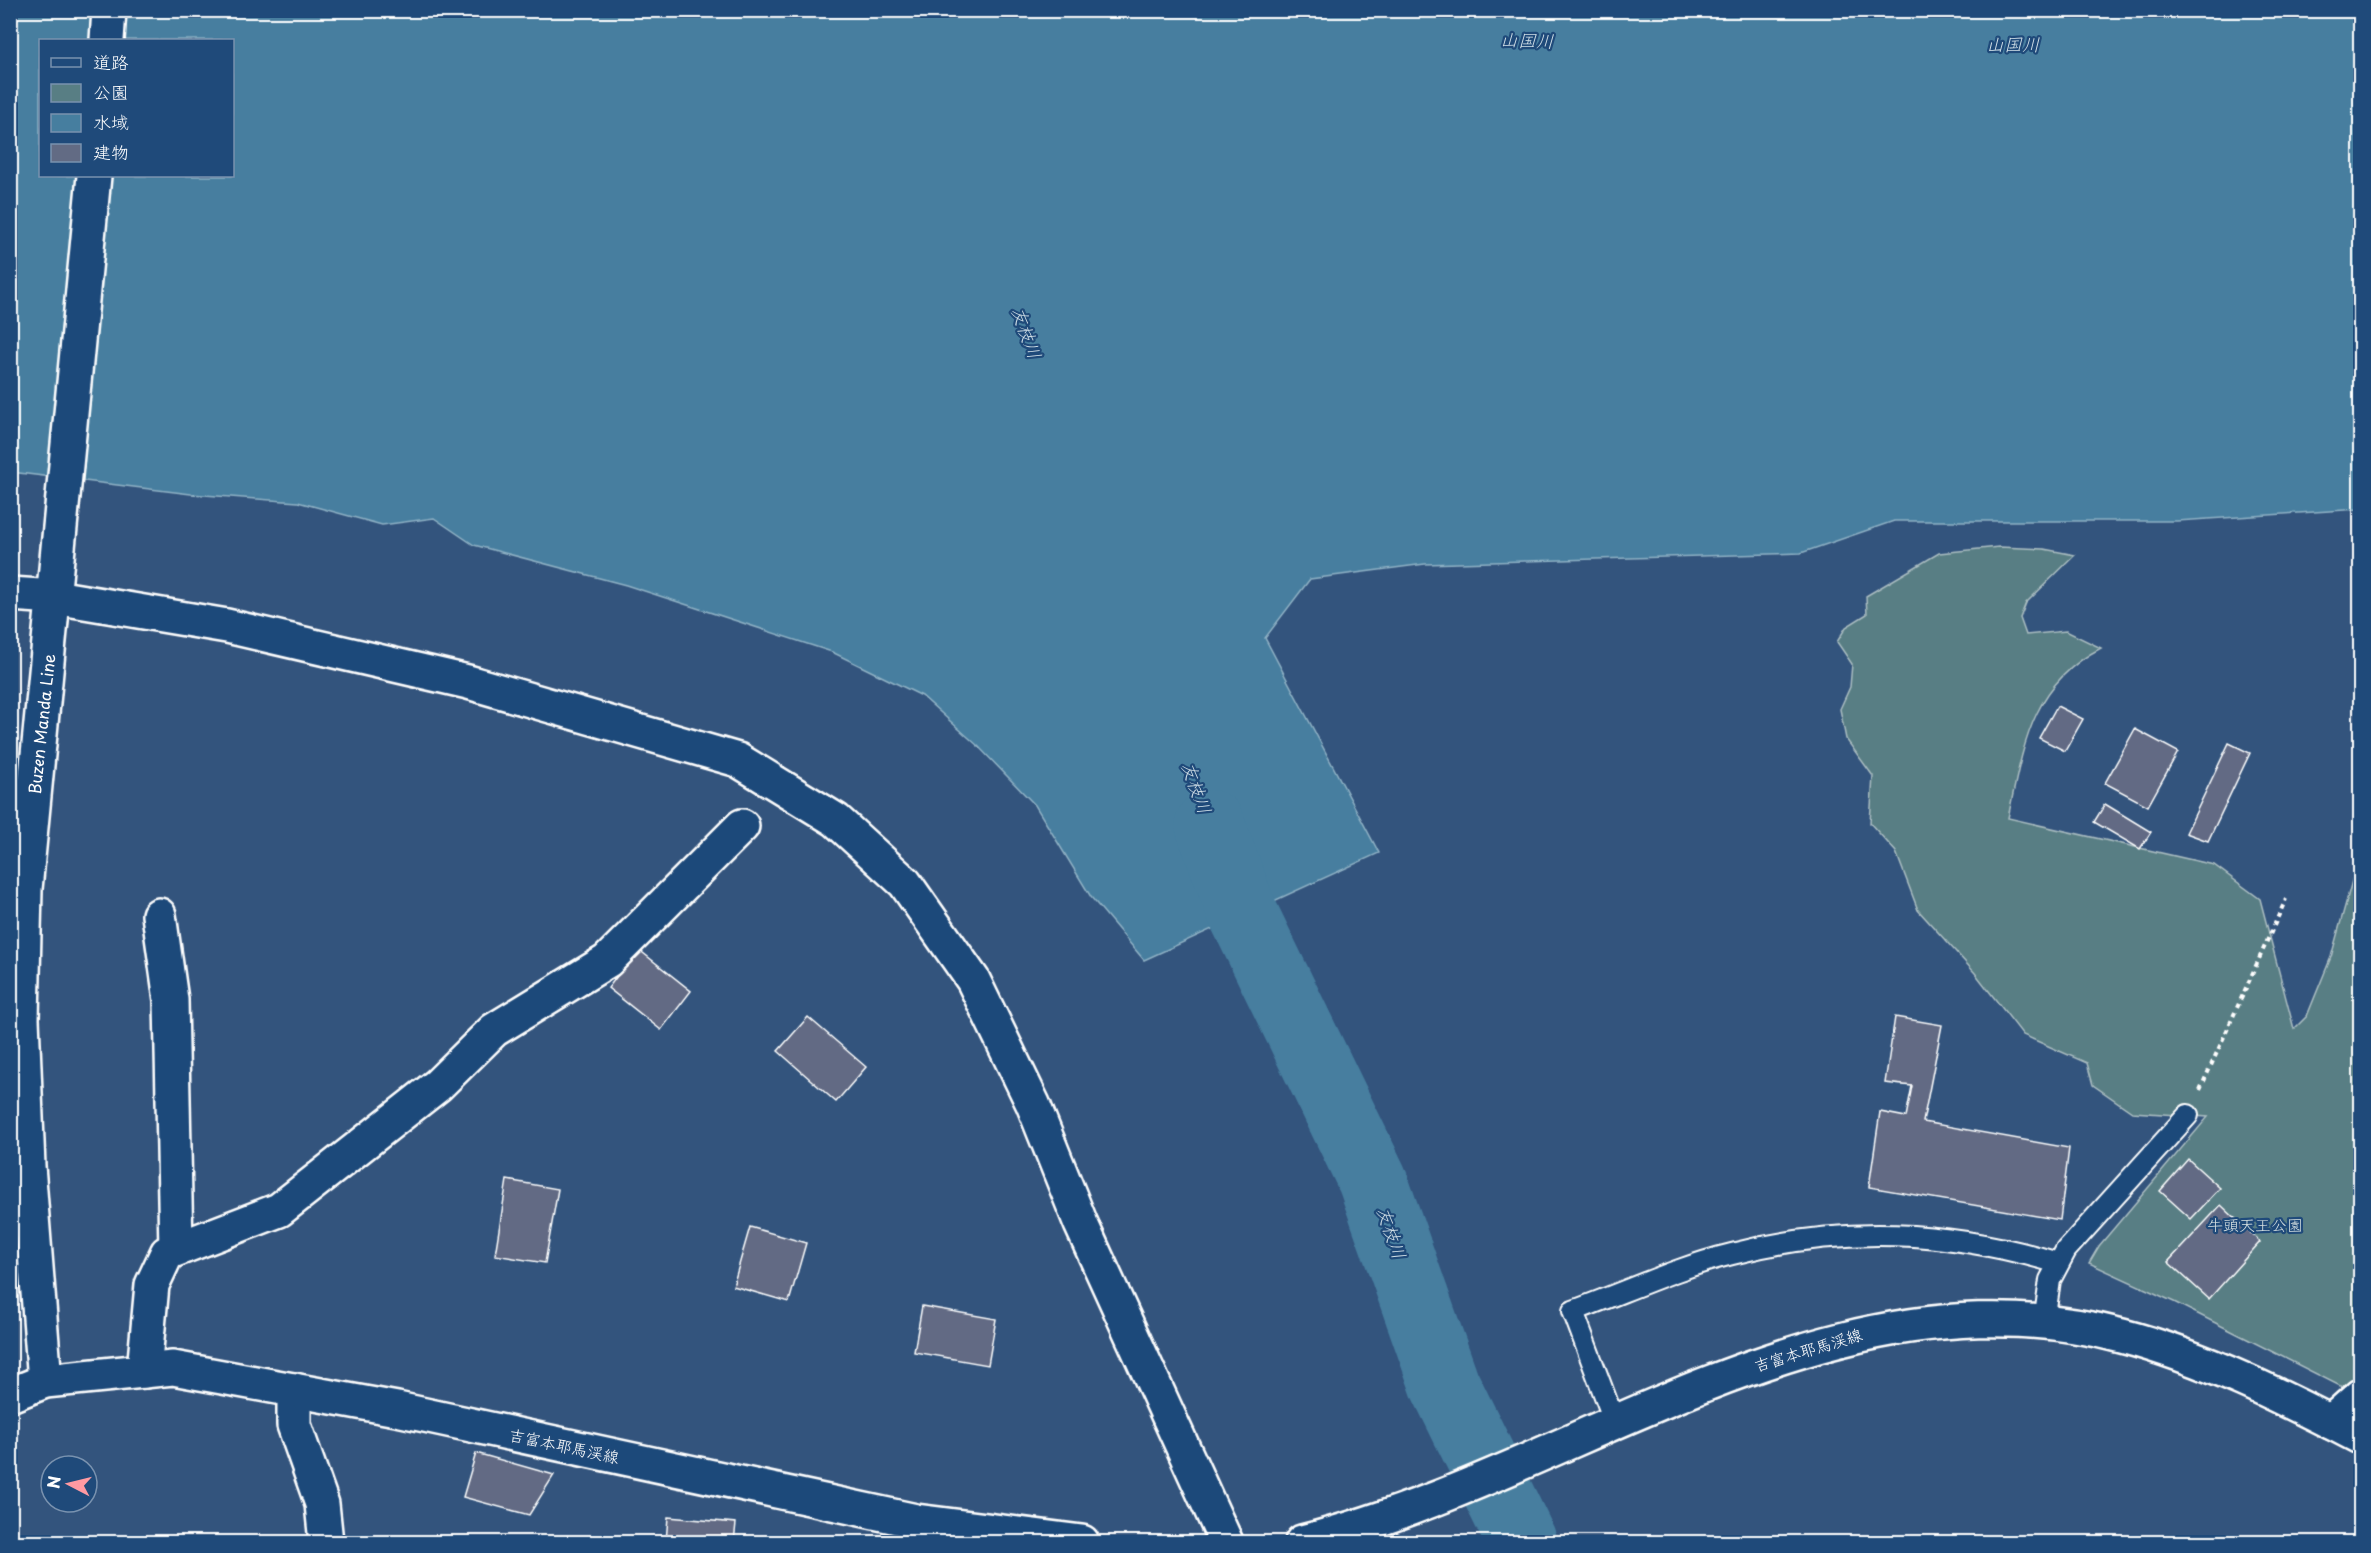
<svg xmlns="http://www.w3.org/2000/svg" width="2371" height="1553" font-family="'Playpen Sans','Klee One',sans-serif">
<style>
.green{fill:#587e84;stroke:#acbec2;stroke-width:1.5}
.water{fill:#467e9f;stroke:#90b2c5;stroke-width:1.5;fill-rule:evenodd}
.lines{fill:none;stroke-linecap:round;stroke-linejoin:round}
.river{stroke:#467e9f;stroke-width:70}
.building{fill:#626b84;stroke:#fff;stroke-width:1.5}
.service-casing{stroke:#fff;stroke-width:24}
.minor-casing{stroke:#fff;stroke-width:38}
.primary-casing{stroke:#fff;stroke-width:38}
.path{stroke:#fff;stroke-width:4;stroke-dasharray:4.5 4.5;stroke-linecap:butt}
.service{stroke:#1f4a7a;stroke-width:20}
.minor{stroke:#1f4a7a;stroke-width:33}
.primary{stroke:#1f4a7a;stroke-width:33}
.labels{text-anchor:middle;stroke-width:4.5;stroke-linejoin:round;paint-order:stroke}
.street-label{font-size:16px;fill:#fff;stroke:#1f4a7a}
.park-label{font-size:16px;fill:#d5dfe0;stroke:#1f4a7a}
.water-label{font-size:18px;font-style:italic;fill:#d1dfe7;stroke:#1f4a7a}
</style>
<rect width="100%" height="100%" fill="#33547d"/>
<filter id="ink" filterUnits="userSpaceOnUse"><feTurbulence type="fractalNoise" baseFrequency=".0167" numOctaves="2"/><feDisplacementMap in="SourceGraphic" scale="12" xChannelSelector="R" yChannelSelector="G"/><feConvolveMatrix kernelMatrix="1 2 1 2 8 2 1 2 1" color-interpolation-filters="sRGB"/></filter>
<g filter="url(#ink)">
<path class="green" d="M1999,547L2044,549L2075,555L2026,603L2020,618L2026,635L2066,631L2101,648C2031,684 2023,747 2008,818L2214,865L2260,899L2294,1029L2307,1016L2331,957L2355,870L2360,827V1396L2174,1302L2089,1263L2099,1246L2208,1117L2132,1112L2093,1085L2087,1063L2023,1035L1975,973L1918,910L1896,852L1870,823L1873,776L1846,739L1840,709L1850,687L1852,664L1837,642L1846,627L1867,614L1866,596L1939,553Z"/>
<path class="water" d="M11,11H2360V509L2177,521H1894L1801,553L1425,564L1310,579L1265,638L1379,853L1144,960L1091,897L1035,805L978,746L922,696L832,652L626,585L474,545L434,518L382,525L298,502L191,494L11,472ZM40,40H232V176H40Z"/>
<g class="lines">
<path class="river" d="M1210,825L1241,909L1372,1179L1445,1385L1522,1542"/>
</g>
<g class="building">
<path d="M2057,706L2083,719L2065,751L2039,738Z"/>
<path d="M2135,729L2178,752L2148,806L2105,783Z"/>
<path d="M2229,743L2250,753L2208,841L2186,833Z"/>
<path d="M2105,804L2151,832L2140,849L2094,822Z"/>
<path d="M638,949L691,991L661,1030L608,988Z"/>
<path d="M808,1017L866,1067L836,1102L778,1051Z"/>
<path d="M1895,1017L1942,1025L1923,1122L2069,1148L2060,1220L1869,1187L1880,1112L1906,1117L1912,1086L1885,1083Z"/>
<path d="M2188,1159L2220,1188L2191,1219L2160,1191Z"/>
<path d="M507,1180L558,1189L545,1263L495,1255Z"/>
<path d="M2221,1205L2260,1242L2209,1299L2168,1262Z"/>
<path d="M750,1227L806,1243L789,1302L733,1286Z"/>
<path d="M922,1306L996,1319L988,1365L914,1352Z"/>
<path d="M476,1453L554,1475L529,1515L463,1497Z"/>
<path d="M668,1517L736,1523L734,1542H666Z"/>
</g>
<g class="lines">
<g class="service-casing">
<g id="service">
<path d="M2044,1323L2050,1280L2066,1250L2188,1115"/>
<path d="M1615,1423L1573,1311C1625,1292 1678,1267 1732,1254C1844,1225 1948,1230 2058,1263"/>
</g>
</g>
<g class="minor-casing">
<g id="minor">
<path d="M10,594L55,597L227,626L468,682L738,760L836,820L905,883L973,980L1033,1104L1081,1224L1226,1542"/>
<path d="M159,915L171,1000L176,1249"/>
<path d="M144,1371L152,1285L167,1253L279,1210L438,1085L494,1030L607,961L742,826"/>
<path d="M294,1390V1425L322,1504L326,1542"/>
<path d="M2331,1422L2360,1396"/>
</g>
</g>
<g class="primary-casing">
<g id="primary">
<path d="M107,40L109,10"/>
<path d="M45,1381L28,1166L22,1019L25,889L94,176"/>
<path d="M10,1395L45,1381L173,1368L397,1409L916,1521L1082,1542"/>
<path d="M1302,1542C1574,1475 1828,1259 2122,1336C2206,1358 2284,1398 2360,1437"/>
</g>
</g>
<path class="path" d="M2200,1090L2286,899"/>
<use href="#service" class="service"/>
<use href="#minor" class="minor"/>
<use href="#primary" class="primary"/>
</g>
</g>
<g class="labels">
<g class="street-label">
<text transform="translate(42 724) rotate(-84)" y="6">Buzen Manda Line</text>
<text transform="translate(1808 1350) rotate(-17)" y="6">吉富本耶馬渓線</text>
<text transform="translate(564 1446) rotate(12)" y="6">吉富本耶馬渓線</text>
</g>
<g class="park-label">
<text x="2255" y="1231">牛頭天王公園</text>
</g>
<g class="water-label">
<text transform="translate(1527 41) rotate(2)" y="6">山国川</text>
<text x="2013" y="51">山国川</text>
<text transform="translate(1026 333) rotate(70)" y="6">友枝川</text>
<text transform="translate(1196 788) rotate(70)" y="6">友枝川</text>
<text transform="translate(1391 1233) rotate(71)" y="6">友枝川</text>
</g>
</g>
<rect width="2371" height="1553" fill="none" stroke="#1f4a7a" stroke-width="36"/>
<rect x="18" y="18" width="2335" height="1517" fill="none" stroke="#fff" stroke-width="2" filter="url(#ink)"/>
<rect x="39" y="39" width="195" height="138" fill="#1f4a7a" stroke="#7992af" stroke-width="1.5"/>
<rect x="51" y="58" width="30" height="9" fill="#1f4a7a" stroke="#7992af" stroke-width="1.5"/>
<text x="93" y="69" font-size="18" fill="#ffffff">道路</text>
<rect x="51" y="84" width="30" height="18" fill="#587e84" stroke="#7992af" stroke-width="1.5"/>
<text x="93" y="99" font-size="18" fill="#ffffff">公園</text>
<rect x="51" y="114" width="30" height="18" fill="#467e9f" stroke="#7992af" stroke-width="1.5"/>
<text x="93" y="129" font-size="18" fill="#ffffff">水域</text>
<rect x="51" y="144" width="30" height="18" fill="#626b84" stroke="#7992af" stroke-width="1.5"/>
<text x="93" y="159" font-size="18" fill="#ffffff">建物</text>
<g transform="translate(69 1484) rotate(277)"><circle r="28" fill="#1f4a7a" stroke="#7992af" stroke-width="1.5"/>
<path d="M0-4.5L10 22L0 15L-10 22Z" fill="#ff9aa2"/>
<text y="-9" font-size="16" font-weight="bold" text-anchor="middle" fill="#ffffff">N</text>
</g>
</svg>
